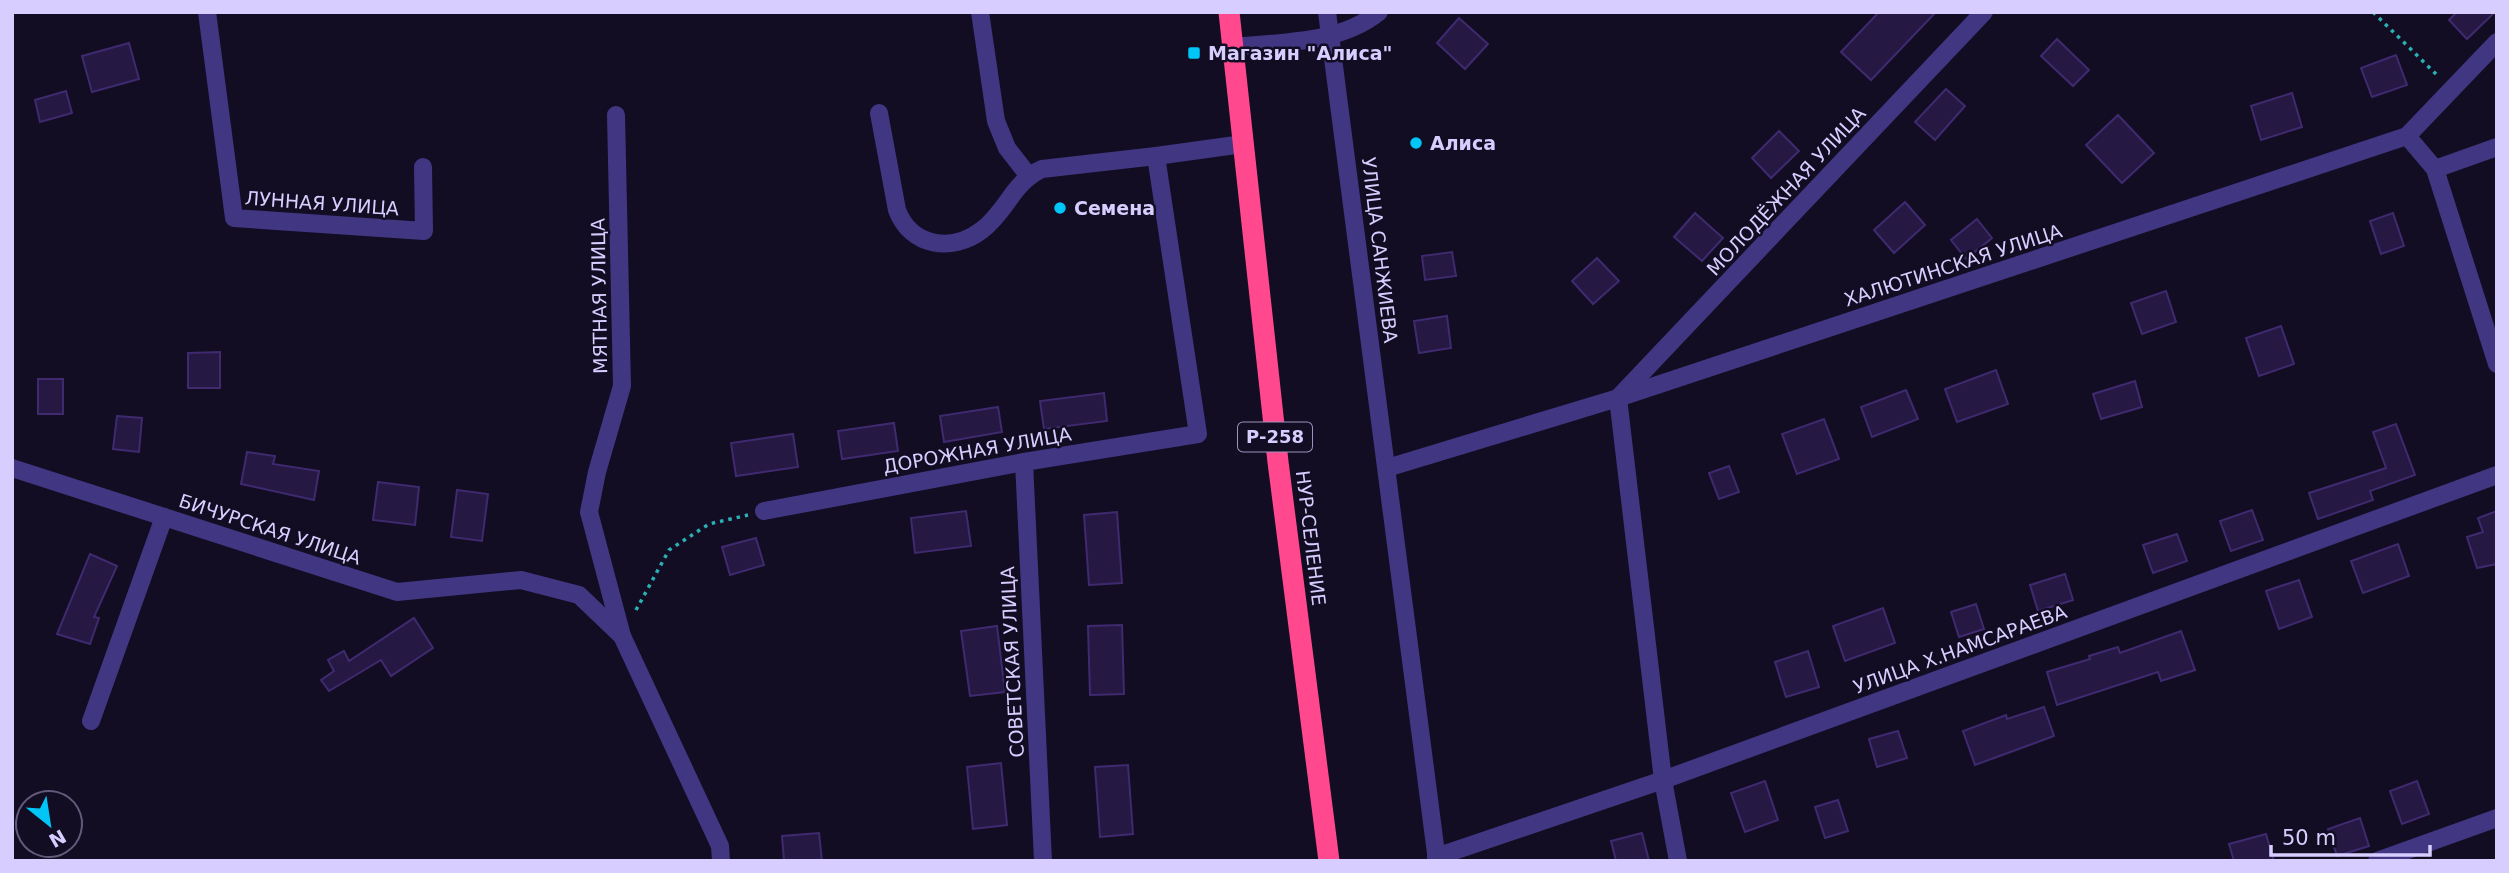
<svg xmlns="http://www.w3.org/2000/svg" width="2509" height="873" font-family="'DejaVu Sans',sans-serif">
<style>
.building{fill:#251843;stroke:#3f2a70;stroke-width:2}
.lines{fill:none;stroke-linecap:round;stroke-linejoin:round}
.path{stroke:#2bb0b5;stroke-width:3.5;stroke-dasharray:3.5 5;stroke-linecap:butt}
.minor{stroke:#413682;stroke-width:18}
.highway{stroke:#ff488d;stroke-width:21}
.poi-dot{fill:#00c6f8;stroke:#120d22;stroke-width:2.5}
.labels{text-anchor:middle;stroke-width:5;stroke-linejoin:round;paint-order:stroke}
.shield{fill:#120d22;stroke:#9d93bd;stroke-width:2}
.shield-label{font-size:18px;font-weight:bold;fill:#d8cdff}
.poi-label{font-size:19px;font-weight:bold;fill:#d8cdff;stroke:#120d22;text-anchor:start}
.street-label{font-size:19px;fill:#d8cdff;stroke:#120d22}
</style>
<rect width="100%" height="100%" fill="#120d22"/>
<g class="building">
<path d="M1879,12H1936L1871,80L1841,52Z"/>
<path d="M2457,12H2495L2467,39L2449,20Z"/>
<path d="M1459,18L1488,44L1465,69L1437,43Z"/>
<path d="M2057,39L2089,70L2073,86L2041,56Z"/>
<path d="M129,43L139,79L92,92L82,56Z"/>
<path d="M2396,55L2407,85L2372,97L2361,68Z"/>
<path d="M1946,89L1965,106L1935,140L1915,122Z"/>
<path d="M66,91L72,113L40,122L35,100Z"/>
<path d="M2292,93L2302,127L2261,140L2251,106Z"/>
<path d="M2118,115L2154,153L2122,183L2086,145Z"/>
<path d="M1779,131L1799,151L1771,178L1752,158Z"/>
<path d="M1905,202L1925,225L1894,253L1874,230Z"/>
<path d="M1695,213L1723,238L1702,261L1674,237Z"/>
<path d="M2393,213L2404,246L2381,254L2370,221Z"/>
<path d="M1977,219L1992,238L1966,259L1951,240Z"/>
<path d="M1452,252L1456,276L1425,280L1422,256Z"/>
<path d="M1597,258L1619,281L1593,304L1572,281Z"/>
<path d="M2166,291L2176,322L2142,334L2131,303Z"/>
<path d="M1447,316L1451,348L1419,353L1414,321Z"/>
<path d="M2281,326L2294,364L2259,376L2246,338Z"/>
<path d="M220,352V388H188V353Z"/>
<path d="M1996,370L2008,404L1957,422L1945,389Z"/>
<rect x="38" y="379" width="25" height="35"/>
<path d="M2135,381L2142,407L2101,419L2093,394Z"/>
<path d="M1906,390L1918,419L1872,437L1861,407Z"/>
<path d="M1104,393L1107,421L1044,429L1040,401Z"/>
<path d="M998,407L1002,432L944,442L940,416Z"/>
<path d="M117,416L142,418L139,452L113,449Z"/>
<path d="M1824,419L1839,459L1797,474L1782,434Z"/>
<path d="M894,423L898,451L842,459L838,431Z"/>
<path d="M2396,424L2415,475L2370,491L2373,500L2318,519L2309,493L2386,468L2373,432Z"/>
<path d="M793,434L798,467L736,476L731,443Z"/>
<path d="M247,452L275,456L273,464L319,471L314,500L241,484Z"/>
<path d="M1729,466L1739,492L1719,499L1709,473Z"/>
<path d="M378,482L419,487L415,525L373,520Z"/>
<path d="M457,490L488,494L482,541L451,537Z"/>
<path d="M2252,510L2263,540L2231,551L2220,521Z"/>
<path d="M966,511L971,546L915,553L911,518Z"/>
<path d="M2497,511V564L2477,568L2467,537L2483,532L2478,518Z"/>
<path d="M1117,512L1122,583L1089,585L1084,515Z"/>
<path d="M2177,534L2187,561L2153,573L2143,545Z"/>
<path d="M756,538L764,565L730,575L722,547Z"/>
<path d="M2398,544L2409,576L2363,593L2351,561Z"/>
<path d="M90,554L117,566L94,617L99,618L90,644L57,634Z"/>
<path d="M2065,574L2073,600L2038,611L2030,585Z"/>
<path d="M2299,580L2312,617L2279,629L2266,591Z"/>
<path d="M1976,604L1984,629L1959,637L1951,612Z"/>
<path d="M1883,608L1895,643L1845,661L1833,626Z"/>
<path d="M414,618L433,648L391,676L381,660L329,691L321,680L334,671L328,660L344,651L349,661Z"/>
<path d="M1122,625L1124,694L1090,695L1088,626Z"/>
<path d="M997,626L1005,692L970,696L961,631Z"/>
<path d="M2181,631L2195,670L2161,681L2158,672L2057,705L2047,672L2090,659L2089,656L2118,647L2120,653Z"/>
<path d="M1808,651L1819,687L1786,697L1775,662Z"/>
<path d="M2044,707L2054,736L1975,765L1963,731L2006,715L2007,719Z"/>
<path d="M1898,731L1907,758L1877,767L1869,739Z"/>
<path d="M1001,763L1007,825L973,829L967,767Z"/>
<path d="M1128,765L1133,834L1100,837L1095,767Z"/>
<path d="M1765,781L1778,820L1745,832L1731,793Z"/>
<path d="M2417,781L2429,814L2402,824L2390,791Z"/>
<path d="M1838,800L1848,831L1825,838L1815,807Z"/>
<path d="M2360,818L2369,846L2337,856L2328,829Z"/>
<path d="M819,833L822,861H784L782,836Z"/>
<path d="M1642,833L1649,861H1616L1611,841Z"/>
<path d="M2266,834L2274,861H2234L2229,844Z"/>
</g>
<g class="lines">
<g class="path">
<path d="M2373,12L2438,76"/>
<path d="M636,610L669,550L709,524L748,515"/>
</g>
<g class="minor">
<path d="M207,12L234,218L424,231L423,167"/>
<path d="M980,12L996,121L1007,148L1028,175"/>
<path d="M1327,12L1437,861"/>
<path d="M1233,47C1283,42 1339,44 1379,12"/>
<path d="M616,115L622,386L597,472L589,512L622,636"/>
<path d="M2407,136L2435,169L2497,364"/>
<path d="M1156,156L1243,144"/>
<path d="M2435,169L2497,147"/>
<path d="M1024,462L1043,861"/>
<path d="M12,468L397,592L521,580L579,595L622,636L720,846L721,861"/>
<path d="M1387,468L1618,398L2407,136L2497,42"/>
<path d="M764,511L1024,462L1198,434L1156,156L1042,169C1013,182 1007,211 982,230C952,253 911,247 897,210L879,113"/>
<path d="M91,721L164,517"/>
<path d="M1436,857L1663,780L2497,475"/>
<path d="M1678,861L1663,780L1618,398L1984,12"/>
<path d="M2377,861L2497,818"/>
</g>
<path class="highway" d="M1229,12L1278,462L1329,861"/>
</g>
<g class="poi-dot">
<rect x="1187" y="46" width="14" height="14" rx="3.5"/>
<circle cx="1416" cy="143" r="7"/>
<circle cx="1060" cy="208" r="7"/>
</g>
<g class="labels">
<rect class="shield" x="1238" y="422.5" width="74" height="29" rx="5"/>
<g class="shield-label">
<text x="1275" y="443">Р-258</text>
</g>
<g class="poi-label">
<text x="1208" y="60">Магазин "Алиса"</text>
<text x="1430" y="150">Алиса</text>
<text x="1074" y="215">Семена</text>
</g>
<g class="street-label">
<text transform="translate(1786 191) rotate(-47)" y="7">МОЛОДЁЖНАЯ УЛИЦА</text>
<text transform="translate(322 203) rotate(4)" y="7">ЛУННАЯ УЛИЦА</text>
<text transform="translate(1380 250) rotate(83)" y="7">УЛИЦА САНЖИЕВА</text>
<text transform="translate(1953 265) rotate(-18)" y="7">ХАЛЮТИНСКАЯ УЛИЦА</text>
<text transform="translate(599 296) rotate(-91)" y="7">МЯТНАЯ УЛИЦА</text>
<text transform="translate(977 450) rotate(-10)" y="7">ДОРОЖНАЯ УЛИЦА</text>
<text transform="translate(270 529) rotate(18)" y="7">БИЧУРСКАЯ УЛИЦА</text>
<text transform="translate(1311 538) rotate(83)" y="7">НУР-СЕЛЕНИЕ</text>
<text transform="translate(1960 649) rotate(-20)" y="7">УЛИЦА Х.НАМСАРАЕВА</text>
<text transform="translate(1012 662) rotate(-93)" y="7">СОВЕТСКАЯ УЛИЦА</text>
</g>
</g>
<rect width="2509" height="873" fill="none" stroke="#d8cdff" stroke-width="28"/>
<g transform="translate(49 824) rotate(150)"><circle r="33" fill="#120d22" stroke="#615a7a" stroke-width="2"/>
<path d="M0-5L12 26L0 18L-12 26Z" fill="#00c6f8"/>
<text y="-10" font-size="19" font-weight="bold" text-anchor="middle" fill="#d8cdff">N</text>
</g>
<path d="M2271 845v10h159v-10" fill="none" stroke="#d8cdff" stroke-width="3.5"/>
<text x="2282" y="845" font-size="21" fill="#d8cdff" stroke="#120d22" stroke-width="5" paint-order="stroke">50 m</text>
</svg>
